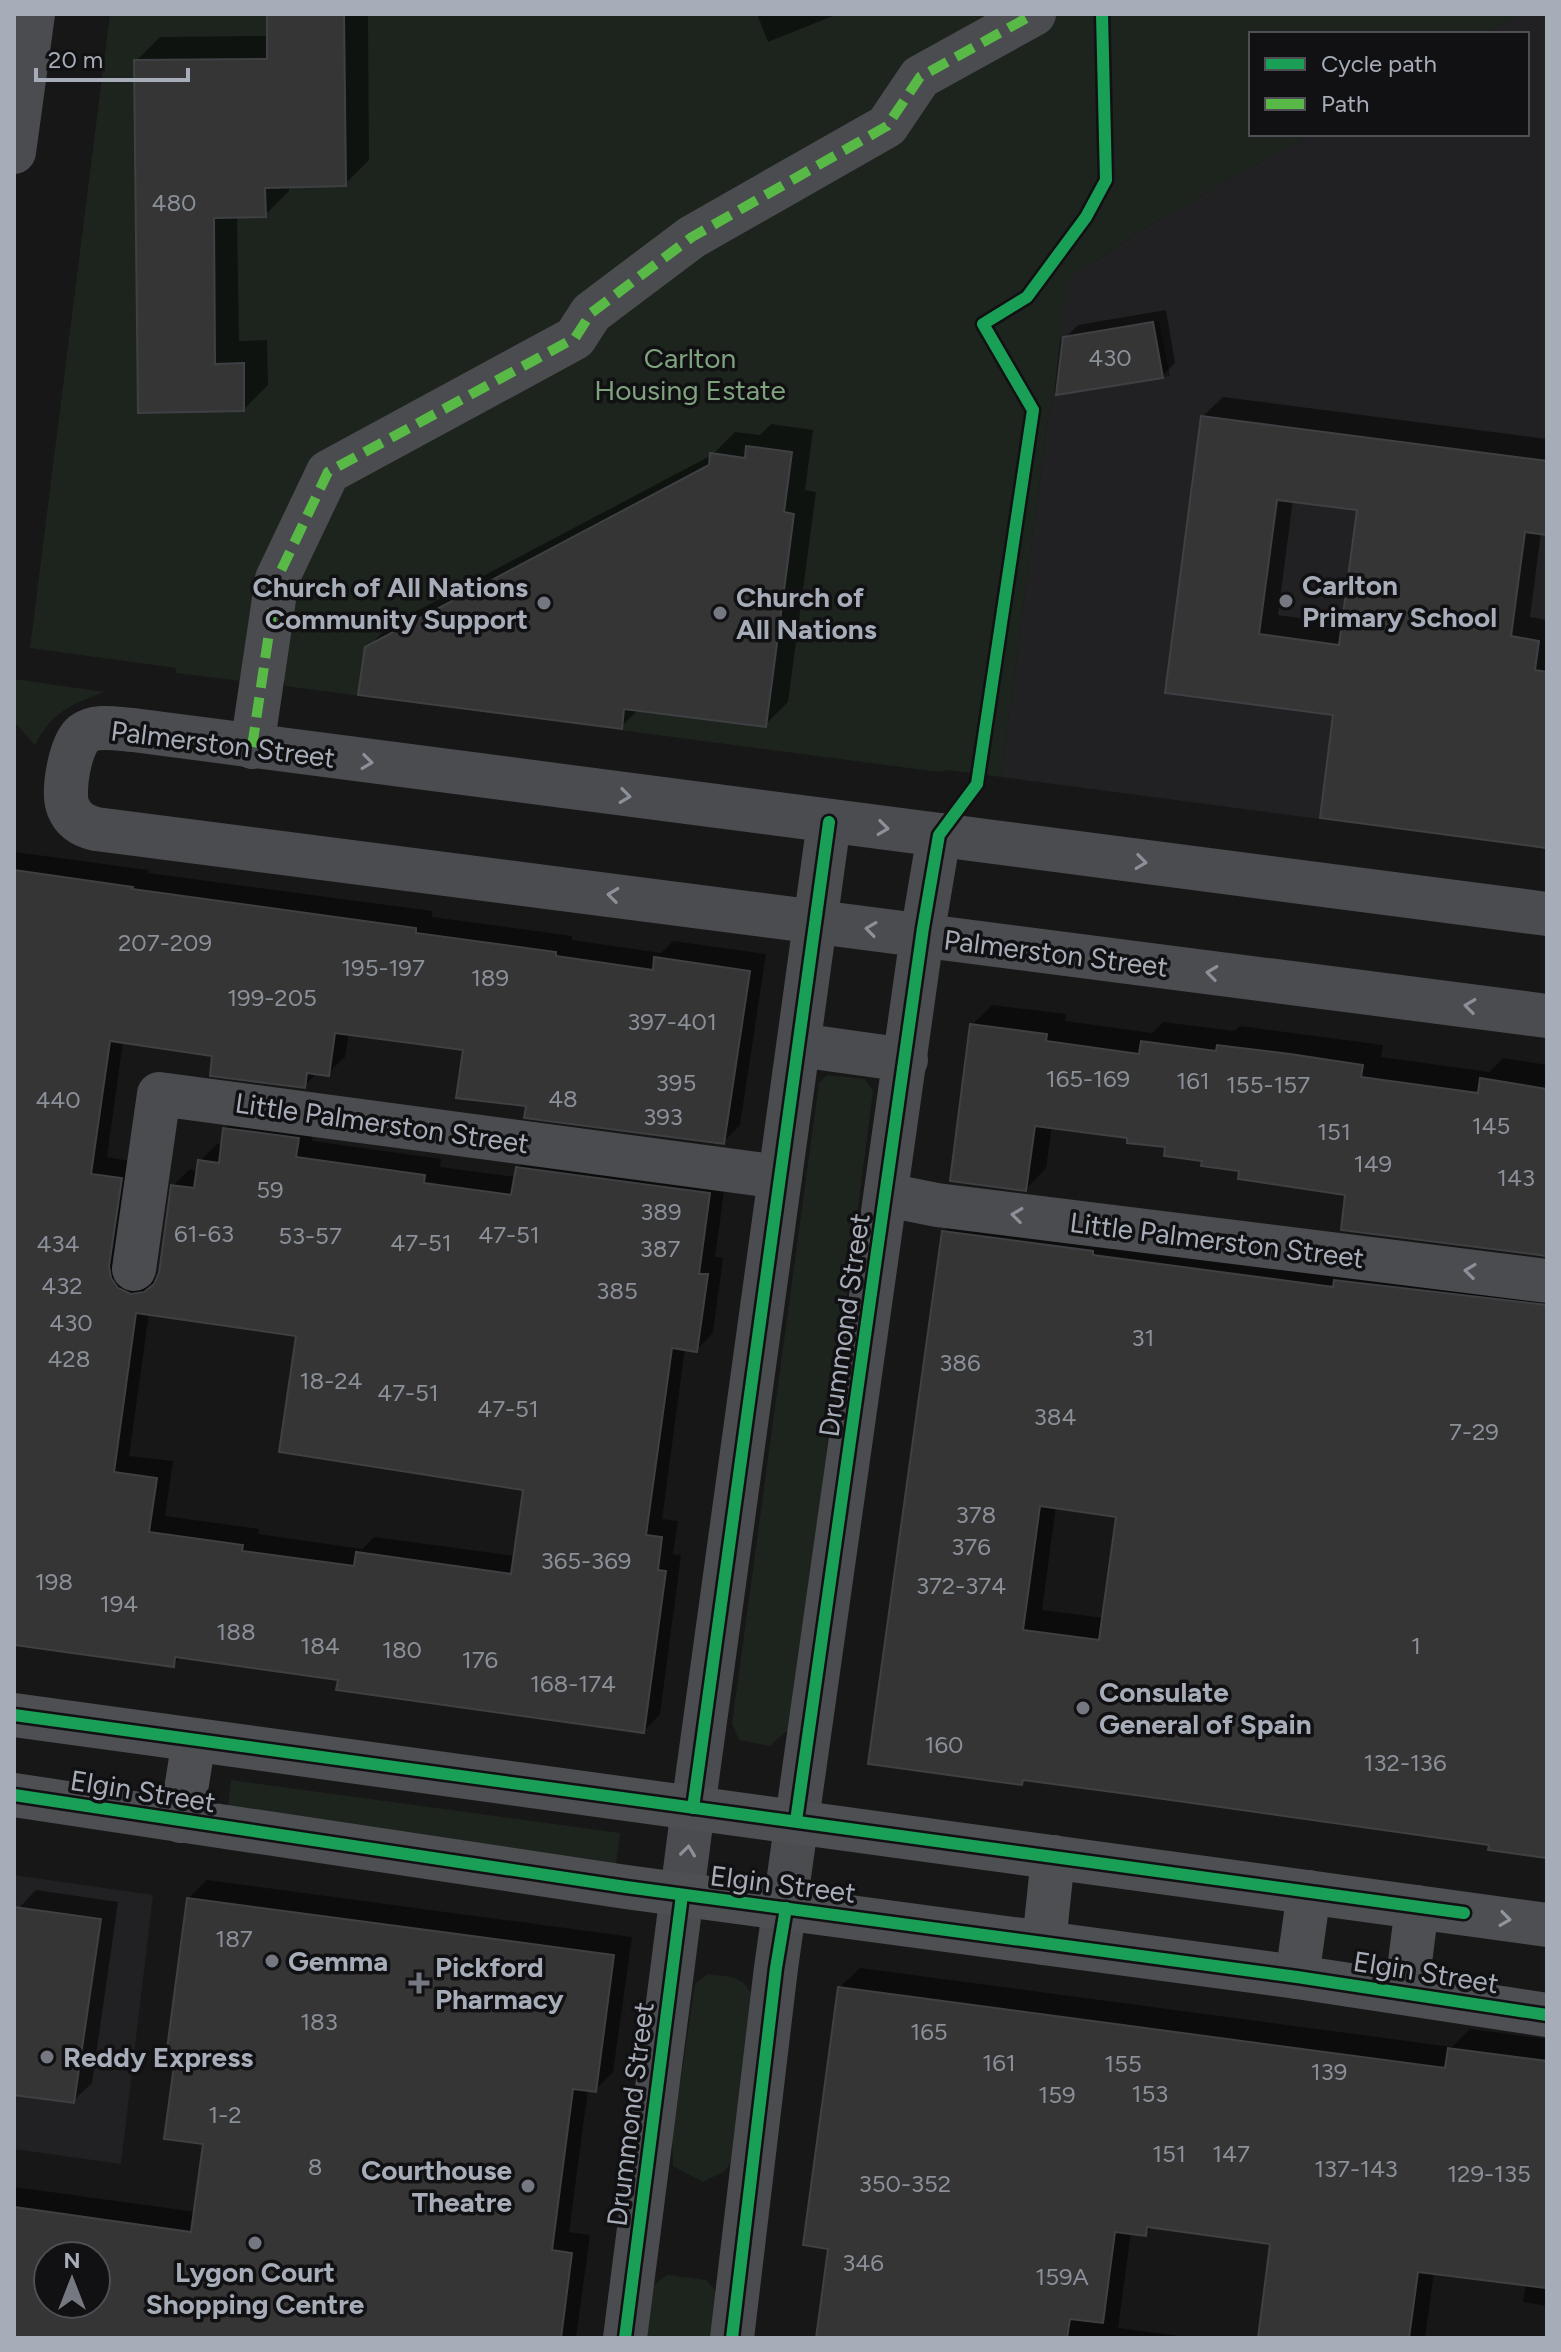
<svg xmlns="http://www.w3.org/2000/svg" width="1561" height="2352" font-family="Figtree,sans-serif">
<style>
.built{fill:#212123}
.green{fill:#1d241d}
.shadow{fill:#0007;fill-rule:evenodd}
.building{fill:#353536;stroke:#3f4043;stroke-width:2;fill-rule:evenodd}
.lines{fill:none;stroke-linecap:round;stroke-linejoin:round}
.minor{stroke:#4b4c50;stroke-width:44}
.major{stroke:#4d4f52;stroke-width:44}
.quiet{stroke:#58b947;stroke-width:10;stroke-dasharray:20 10;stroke-linecap:butt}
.cycleway-casing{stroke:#111113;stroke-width:17}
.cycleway{stroke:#1a9f57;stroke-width:12}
.oneway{stroke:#8b9099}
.oneway2{stroke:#90969e}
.poi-dot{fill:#757880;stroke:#111113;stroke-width:3}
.labels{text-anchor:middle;stroke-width:7;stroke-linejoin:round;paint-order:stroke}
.number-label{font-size:24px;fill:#8a8f98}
.park-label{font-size:28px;fill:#7ea37e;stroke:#111113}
.poi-label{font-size:28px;font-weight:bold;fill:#a7adb8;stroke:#111113;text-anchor:start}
.street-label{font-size:28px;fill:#a7adb8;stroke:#111113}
</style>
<rect width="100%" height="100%" fill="#171717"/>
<g class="built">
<path d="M1519,14H1547V849L1001,777L1047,425L1054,393L1170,376L1159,321L1055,340L1067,280L1147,227L1310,134H1527V34H1484Z"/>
<path d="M14,1875L153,1895L121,2164L14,2149Z"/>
</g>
<g class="green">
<path d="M110,14H1519L1484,34H1251V134H1310L1147,227L1067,280L1054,393L1047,425L1001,777L948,770L939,772L285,686V683L242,677L241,681L176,673V668L30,648Z"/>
<path d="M14,679L105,692C71,704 52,712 35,745L14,722Z"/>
<path d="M827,1075L865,1079L873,1091L791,1727L770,1746L739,1740L732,1724L819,1083Z"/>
<path d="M231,1780L620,1833L616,1865L227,1812Z"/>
<path d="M708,1974C733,1978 743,1974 754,2000L732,2161L725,2171L703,2182L673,2166L672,2139L695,1984Z"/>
<path d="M667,2275L706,2280L722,2298L717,2338H642L648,2290Z"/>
</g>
<g class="shadow">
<path d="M269,14H368L369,160L345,184L289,185V191L265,215L237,216L239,341L267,340L268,385L244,409L140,411L136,61L160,37L269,36Z"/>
<path d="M757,14H838L768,42Z"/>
<path d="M1166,310L1175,363L1162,376L1065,338L1078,325Z"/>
<path d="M1223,397L1547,439V533L1541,532L1530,617L1547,620V846L1335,714L1167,692L1203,416ZM1293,499L1359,508L1344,624L1278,615Z"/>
<path d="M771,424L813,430L805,490L816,492L788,702L765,725L639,709L621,727L367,648L390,625L712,455L735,432L760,435Z"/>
<path d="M15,852L148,870V873L432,911V917L572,936V940L661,953L673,941L766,954L740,1125L723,1142L528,1105L465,1049L349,1033L345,1057L328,1073L318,1072L304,1086L215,1054L123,1041L107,1157L137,1162L149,1278L159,1276L173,1186L190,1169L198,1171L200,1161L217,1144L223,1145L225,1129L242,1112L314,1122L312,1141L441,1159L440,1167L516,1177L517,1168L534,1151L726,1177L715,1257L723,1258L713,1333L696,1350L685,1348L662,1519L678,1521L673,1554L681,1555L660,1714L644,1731L340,1678L182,1656L173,1665L14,1643ZM149,1313L298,1334L525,1488L515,1556L374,1537L362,1549L258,1534L259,1529L165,1516L173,1461L129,1456Z"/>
<path d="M992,1005L1066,1014L1065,1021L1152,1033L1163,1022L1234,1031L1240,1026L1383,1045L1381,1057L1489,1072L1503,1058L1547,1065V1254L1348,1194L1204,1159L1168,1145L1130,1137L1052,1126L1046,1168L1026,1189L972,1025Z"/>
<path d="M964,1211L1547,1284V1856L1491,1843L1025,1779L1021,1783L944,1232ZM1056,1506L1119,1515L1104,1618L1042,1610Z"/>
<path d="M207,1880L632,1937L613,2072L595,2090L588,2089L569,2232L590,2235L576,2338H14V2187L196,2212L205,2142L178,2049L189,1898ZM48,2256H96V2304H48Z"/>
<path d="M36,1890L118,1902L92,2083L73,2101L14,2093V1936L18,1909Z"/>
<path d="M860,1968L1452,2047L1470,2029L1547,2039V2306L1523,2302L1526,2283L1434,2272L1425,2338H1260L1273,2243L1153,2226L1145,2234L1131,2232L1118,2328L1195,2338H818L830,2247L840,1987Z"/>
</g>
<g class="building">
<path d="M267,14H344L346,186L265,188L266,217L214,218L215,364L244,363V411L138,413L134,60L267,59Z"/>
<path d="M1153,322L1163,378L1056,395L1063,337Z"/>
<path d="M1201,416L1547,461V535L1525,532L1511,636L1539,641L1535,670L1547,672V848L1320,818L1333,715L1165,693ZM1277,500L1357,510L1339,645L1259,634Z"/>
<path d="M746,446L792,452L784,512L794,514L766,727L624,709L622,729L358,695L365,647L709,465L710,453L745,458Z"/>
<path d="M14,870L133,887L132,889L416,928V933L556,952V956L653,970L654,957L750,971L724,1144L524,1118L526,1106L456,1098L463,1050L335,1033L329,1076L307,1073L305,1088L210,1076L212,1056L110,1041L91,1174L122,1178L109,1266L111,1278L118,1288L131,1294L144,1292L154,1284L159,1273L171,1185L194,1188L198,1160L219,1163L223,1128L299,1138L296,1157L425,1175L424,1183L511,1195L516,1167L710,1193L699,1274H708L697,1352L672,1348L646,1535L662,1537L658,1570L666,1571L644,1733L336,1690L338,1680L175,1657L174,1667L14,1645ZM136,1313L296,1336L279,1452L523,1490L511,1574L356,1552L354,1566L242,1551L243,1545L149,1532L157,1478L114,1472Z"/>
<path d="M970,1024L1047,1034L1046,1041L1139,1054L1141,1041L1216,1051L1217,1045L1290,1054L1363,1065L1361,1077L1478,1093L1480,1078L1547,1089V1256L1341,1230L1345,1195L1238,1179L1239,1171L1201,1166L1202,1161L1164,1156L1165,1147L1127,1143V1138L1035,1126L1026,1191L950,1181Z"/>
<path d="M942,1231L1093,1251V1255L1333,1287L1334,1280L1547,1305V1858L1488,1850L1489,1845L1135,1795L1023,1780L1022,1785L868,1764ZM1040,1506L1116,1517L1099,1640L1023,1630Z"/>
<path d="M187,1898L614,1955L596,2092L573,2089L552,2250L572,2253L561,2338H14V2207L191,2232L203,2144L164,2139L176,2051L167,2049ZM48,2256H96V2304H48Z"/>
<path d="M14,1907L101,1919L74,2103L14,2095Z"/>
<path d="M838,1987L1445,2068L1448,2048L1547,2061V2288L1418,2272L1409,2338H1258L1270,2244L1147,2227L1146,2236L1115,2232L1103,2323L1070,2319L1067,2338H816L828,2249L803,2245Z"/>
</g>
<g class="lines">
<g class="minor">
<path d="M14,152L33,14"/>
<path d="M252,747L277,579L328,472L575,338L591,313L692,237L887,126L920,77L1034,14"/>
<path d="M1547,914L133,730C117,729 96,724 83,734C70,745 62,792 68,807C73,820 83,826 96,829L1547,1016"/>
<path d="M799,1045L906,1060"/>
<path d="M887,1195L937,1205L1547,1281"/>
<path d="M134,1269L159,1094L780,1177"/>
<path d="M625,2338L693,1808L829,822"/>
<path d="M732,2338L776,1968L922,936L939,835"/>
</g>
<g class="major">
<path d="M14,1715L1547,1925"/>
<path d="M14,1795L626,1887L1297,1977L1547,2015"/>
<path d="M181,1821L194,1740"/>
<path d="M1044,1943L1053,1857"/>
<path d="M1297,1977L1309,1892"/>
<path d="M1406,1993L1417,1907"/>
</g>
<path class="quiet" d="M252,747L277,579L328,472L575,338L591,313L692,237L887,126L920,77L1034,14"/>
<g class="cycleway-casing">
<g id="cycleway">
<path d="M14,1715L1464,1913"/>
<path d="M14,1795L626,1887L1297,1977L1547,2015"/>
<path d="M693,1808L829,822"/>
<path d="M796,1821L923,928L939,835L977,784L1033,410L983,324L1027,297L1086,217L1106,180L1102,14"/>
<path d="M625,2338L682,1895"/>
<path d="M732,2338L776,1968L786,1908"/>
</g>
</g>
<use href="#cycleway" class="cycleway"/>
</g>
<defs><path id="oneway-chevron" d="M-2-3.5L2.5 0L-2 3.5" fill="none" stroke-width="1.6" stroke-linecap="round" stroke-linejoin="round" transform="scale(2)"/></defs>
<g class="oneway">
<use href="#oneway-chevron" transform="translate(367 762) rotate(7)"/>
<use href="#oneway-chevron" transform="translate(625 796) rotate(7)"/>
<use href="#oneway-chevron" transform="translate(883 828) rotate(7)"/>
<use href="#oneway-chevron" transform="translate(1141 862) rotate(7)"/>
<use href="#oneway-chevron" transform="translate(613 895) rotate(-173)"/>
<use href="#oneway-chevron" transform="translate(871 929) rotate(-172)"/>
<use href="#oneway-chevron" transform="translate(1212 973) rotate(-173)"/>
<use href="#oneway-chevron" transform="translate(1470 1006) rotate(-173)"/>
<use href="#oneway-chevron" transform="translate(1017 1215) rotate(-173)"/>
<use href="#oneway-chevron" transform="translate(1470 1271) rotate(-173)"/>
<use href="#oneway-chevron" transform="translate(688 1851) rotate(-83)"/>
</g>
<use class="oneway2" href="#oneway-chevron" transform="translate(1505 1919) rotate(8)"/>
<g class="poi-dot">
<circle cx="1286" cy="601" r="8"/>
<circle cx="544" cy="603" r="8"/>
<circle cx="720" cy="613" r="8"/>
<circle cx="1083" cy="1708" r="8"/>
<circle cx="272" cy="1961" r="8"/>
<path d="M415 1971h8v8h8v8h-8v8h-8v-8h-8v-8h8z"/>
<circle cx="47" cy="2057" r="8"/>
<circle cx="528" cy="2186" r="8"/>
<circle cx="255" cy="2243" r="8"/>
</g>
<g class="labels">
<g class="number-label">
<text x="174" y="211">480</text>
<text x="1110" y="366">430</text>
<text x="165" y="951">207-209</text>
<text x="383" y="976">195-197</text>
<text x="490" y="986">189</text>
<text x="272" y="1006">199-205</text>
<text x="672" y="1030">397-401</text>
<text x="1088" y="1087">165-169</text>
<text x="1193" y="1089">161</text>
<text x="676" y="1091">395</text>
<text x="1268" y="1093">155-157</text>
<text x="563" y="1107">48</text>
<text x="58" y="1108">440</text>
<text x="663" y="1125">393</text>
<text x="1491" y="1134">145</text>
<text x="1334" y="1140">151</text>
<text x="1373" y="1172">149</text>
<text x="1516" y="1186">143</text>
<text x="270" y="1198">59</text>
<text x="661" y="1220">389</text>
<text x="204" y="1242">61-63</text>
<text x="509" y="1243">47-51</text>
<text x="310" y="1244">53-57</text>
<text x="421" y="1251">47-51</text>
<text x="58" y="1252">434</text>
<text x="660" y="1257">387</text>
<text x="62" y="1294">432</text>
<text x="617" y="1299">385</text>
<text x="71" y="1331">430</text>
<text x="1143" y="1346">31</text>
<text x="69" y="1367">428</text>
<text x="960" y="1371">386</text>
<text x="331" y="1389">18-24</text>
<text x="408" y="1401">47-51</text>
<text x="508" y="1417">47-51</text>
<text x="1055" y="1425">384</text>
<text x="1474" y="1440">7-29</text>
<text x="976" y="1523">378</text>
<text x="971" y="1555">376</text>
<text x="586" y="1569">365-369</text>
<text x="54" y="1590">198</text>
<text x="961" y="1594">372-374</text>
<text x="119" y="1612">194</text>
<text x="236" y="1640">188</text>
<text x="320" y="1654">184</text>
<text x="1416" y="1654">1</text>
<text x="402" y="1658">180</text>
<text x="480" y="1668">176</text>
<text x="573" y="1692">168-174</text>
<text x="944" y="1753">160</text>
<text x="1405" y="1771">132-136</text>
<text x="234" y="1947">187</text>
<text x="319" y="2030">183</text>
<text x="929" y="2040">165</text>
<text x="999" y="2071">161</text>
<text x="1123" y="2072">155</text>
<text x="1329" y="2080">139</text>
<text x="1150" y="2102">153</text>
<text x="1057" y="2103">159</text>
<text x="225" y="2123">1-2</text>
<text x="1169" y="2162">151</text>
<text x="1231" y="2162">147</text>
<text x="315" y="2175">8</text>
<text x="1356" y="2177">137-143</text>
<text x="1489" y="2182">129-135</text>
<text x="905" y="2192">350-352</text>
<text x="863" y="2271">346</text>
<text x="1062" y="2285">159A</text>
</g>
<g class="park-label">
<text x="690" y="368">Carlton<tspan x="690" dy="32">Housing Estate</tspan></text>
</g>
<g class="poi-label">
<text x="1302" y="595">Carlton<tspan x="1302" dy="32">Primary School</tspan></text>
<text x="528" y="597" text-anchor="end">Church of All Nations<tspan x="528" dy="32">Community Support</tspan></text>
<text x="736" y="607">Church of<tspan x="736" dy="32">All Nations</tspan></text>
<text x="1099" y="1702">Consulate<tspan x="1099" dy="32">General of Spain</tspan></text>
<text x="288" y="1971">Gemma</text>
<text x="435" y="1977">Pickford<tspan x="435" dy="32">Pharmacy</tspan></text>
<text x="63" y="2067">Reddy Express</text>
<text x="512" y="2180" text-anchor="end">Courthouse<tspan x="512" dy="32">Theatre</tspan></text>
<text x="255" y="2282" text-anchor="middle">Lygon Court<tspan x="255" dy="32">Shopping Centre</tspan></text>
</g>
<g class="street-label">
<text transform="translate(223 744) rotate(7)" y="10">Palmerston Street</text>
<text transform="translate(1056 953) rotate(7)" y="10">Palmerston Street</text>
<text transform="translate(382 1123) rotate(8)" y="10">Little Palmerston Street</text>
<text transform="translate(1217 1240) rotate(7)" y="10">Little Palmerston Street</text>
<text transform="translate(844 1325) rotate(-82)" y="10">Drummond Street</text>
<text transform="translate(143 1791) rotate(9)" y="10">Elgin Street</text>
<text transform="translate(783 1884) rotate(7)" y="10">Elgin Street</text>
<text transform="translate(1426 1972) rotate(9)" y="10">Elgin Street</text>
<text transform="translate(630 2114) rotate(-83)" y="10">Drummond Street</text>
</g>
</g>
<rect width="1561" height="2352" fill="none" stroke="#a7adb8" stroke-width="32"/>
<rect x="1249" y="32" width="280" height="104" fill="#111113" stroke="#4d4f55" stroke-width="2"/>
<rect x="1265" y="58" width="40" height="12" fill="#1a9f57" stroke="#4d4f55" stroke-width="2"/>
<text x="1321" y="72" font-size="24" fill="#a7adb8">Cycle path</text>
<rect x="1265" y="98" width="40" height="12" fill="#58b947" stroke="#4d4f55" stroke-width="2"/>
<text x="1321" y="112" font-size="24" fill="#a7adb8">Path</text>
<g transform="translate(72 2280)"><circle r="38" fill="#111113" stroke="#4d4f55" stroke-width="2"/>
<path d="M0-6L14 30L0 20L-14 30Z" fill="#757880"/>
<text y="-12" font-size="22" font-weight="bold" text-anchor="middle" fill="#a7adb8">N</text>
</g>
<path d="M36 68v12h152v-12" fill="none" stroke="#a7adb8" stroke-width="4"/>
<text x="48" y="68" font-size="24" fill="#a7adb8" stroke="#111113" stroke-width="6" paint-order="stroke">20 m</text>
</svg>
